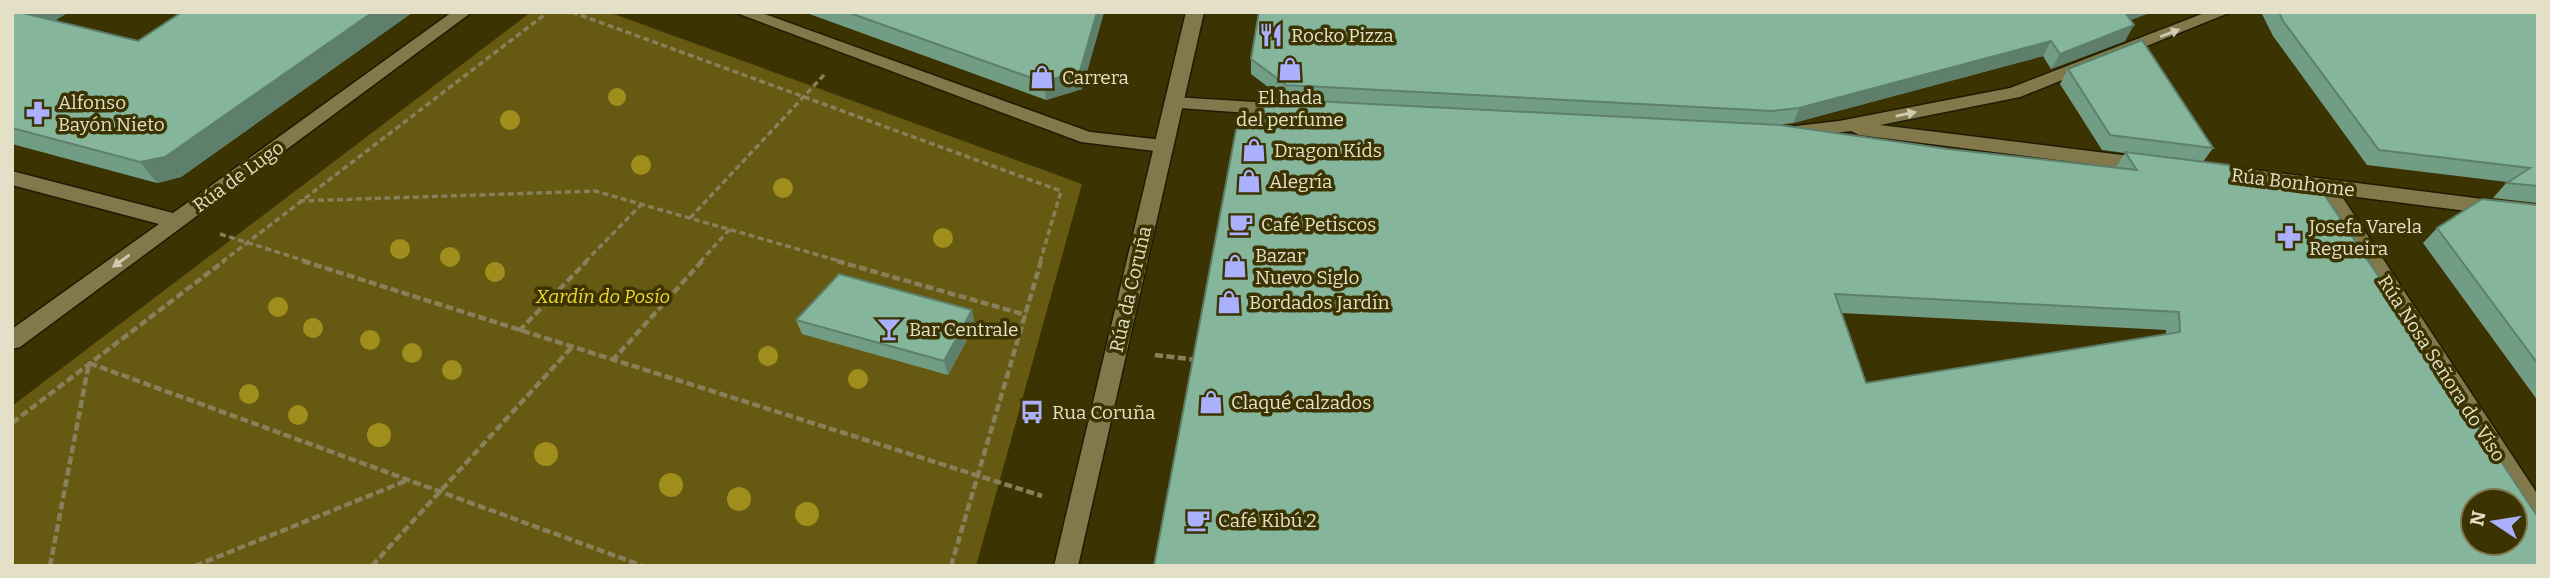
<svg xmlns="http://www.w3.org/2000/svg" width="2550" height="578" font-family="Bitter,serif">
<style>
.green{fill:#665a12}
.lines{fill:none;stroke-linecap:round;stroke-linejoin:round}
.minor-casing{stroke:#1f1b04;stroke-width:3}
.tertiary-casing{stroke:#1f1b04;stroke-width:3}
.path-far1{stroke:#87805a;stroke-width:3.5;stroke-dasharray:6 3.5;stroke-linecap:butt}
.path{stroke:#87805a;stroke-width:4.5;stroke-dasharray:8 3.5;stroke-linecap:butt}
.minor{fill:#81794b;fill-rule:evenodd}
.tertiary{fill:#81794b;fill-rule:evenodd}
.tree{fill:#9f8e1c}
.wall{fill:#729d85;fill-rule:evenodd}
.shaded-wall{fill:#5d7f6c}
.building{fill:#85b69b;stroke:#5d7f6c;stroke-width:2;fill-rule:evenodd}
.oneway{fill:#d0cbaf}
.labels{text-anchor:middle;stroke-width:7;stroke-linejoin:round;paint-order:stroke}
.poi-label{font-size:19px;fill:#e4e0c8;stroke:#3b3301;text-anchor:start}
.street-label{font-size:19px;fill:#e4e0c8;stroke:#3b3301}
.park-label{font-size:19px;font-style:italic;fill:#f1d833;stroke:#3b3301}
</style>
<rect width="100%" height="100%" fill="#3b3301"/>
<path class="green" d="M531,12H608L1082,184L976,566H12V406Z"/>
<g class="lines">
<g class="minor-casing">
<g id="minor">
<path d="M452,12H472L20,347L12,349V329L159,224L12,185V171L173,213Z"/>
<path d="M734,12H759L1090,132L1163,140L1173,146L1163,152L1081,142Z"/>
<path d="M2207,12H2231L2020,97L1880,125L2154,159L2157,164L2147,171L1859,135L1851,131L1787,139L1778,133L1787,127L1839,121L2010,88Z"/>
<path d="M1173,97L1290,104L1299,110L1290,116L1166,107L1164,103Z"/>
<path d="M2206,164L2538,206V220L2341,195L2538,495V526L2529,523L2318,192L2199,176L2196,171L2199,166Z"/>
</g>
</g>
<g class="tertiary-casing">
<path id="tertiary" d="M1186,12H1204L1078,566H1054Z"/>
</g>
<g class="path-far1">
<path d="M572,12L1061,191L1040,262"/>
<path d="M299,201L595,191L843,262"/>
<path d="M690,218L824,75"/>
<path d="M220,234L309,262"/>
<path d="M222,262L548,12"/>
<path d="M585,262L642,204"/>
<path d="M700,262L730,229"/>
</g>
<g class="path">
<path d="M303,261L1042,496"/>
<path d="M837,261L1026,315"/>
<path d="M519,331L587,261"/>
<path d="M1155,355L1198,360"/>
<path d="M612,361L702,261"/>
<path d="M12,423L224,261"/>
<path d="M50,566L89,363L643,566"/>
<path d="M195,566L408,480"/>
<path d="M372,566L571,348"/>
<path d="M951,566L1041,261"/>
</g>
<use href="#minor" class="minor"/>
<use href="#tertiary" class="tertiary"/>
</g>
<g class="tree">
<circle cx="617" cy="97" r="9"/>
<circle cx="510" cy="120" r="10"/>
<circle cx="641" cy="165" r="10"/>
<circle cx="783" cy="188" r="10"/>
<circle cx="943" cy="238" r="10"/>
<circle cx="400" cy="249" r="10"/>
<circle cx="450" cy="257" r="10"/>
<circle cx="495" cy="272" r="10"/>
<circle cx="278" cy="307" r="10"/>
<circle cx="313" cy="328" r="10"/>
<circle cx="370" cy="340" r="10"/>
<circle cx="412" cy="353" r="10"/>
<circle cx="768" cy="356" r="10"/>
<circle cx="452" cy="370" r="10"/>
<circle cx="858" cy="379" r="10"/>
<circle cx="249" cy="394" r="10"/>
<circle cx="298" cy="415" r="10"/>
<circle cx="379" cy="435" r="12"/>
<circle cx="546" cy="454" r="12"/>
<circle cx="671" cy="485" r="12"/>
<circle cx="739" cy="499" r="12"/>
<circle cx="807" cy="514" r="12"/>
</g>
<g class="wall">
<path d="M12,12H69L54,21L138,41L182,12H413L181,177L157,183L12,144Z"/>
<path d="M804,12H1104L1082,89L1046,100Z"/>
<path d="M1259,12H2152L2130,20L2125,41L2051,69L2043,56L1793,123L1779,125L1948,149L2116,167L2125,153L2102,150L2060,84L2068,69L2213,148L2203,162L2238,179L2538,517L1154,566L1285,100L1251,74V59ZM1841,313L2166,330V334L1866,383Z"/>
<path d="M2261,12H2538V203L2493,198L2507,182L2367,165L2273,36Z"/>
<path d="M2538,205V401L2423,243L2437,228Z"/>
<path d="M796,320L975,325L948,375L802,334Z"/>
</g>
<g class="shaded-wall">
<path d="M17,12H69L34,32Z"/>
<path d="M373,12H413L181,177L157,183L140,162Z"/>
<path d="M1097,12H1104L1082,89L1046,100L1043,82Z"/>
<path d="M2123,12H2152L2115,26Z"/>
<path d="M2134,25L2125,41L2051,69L2060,54Z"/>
<path d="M2051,41L2043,56L1793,123L1799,108Z"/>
<path d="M972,310L975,325L948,375L944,361Z"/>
</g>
<g class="building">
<path d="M12,12H19L138,41L182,12H373L165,157L140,162L12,128Z"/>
<path d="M847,12H1097L1080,71L1043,82Z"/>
<path d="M1259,12H2125L2134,25L2060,54L2051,41L1799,108L1772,111L1286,85L1251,59Z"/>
<path d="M2279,12H2538V186L2507,183L2530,168L2379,150L2283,21Z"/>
<path d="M2142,40L2213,148L2110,135L2068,69Z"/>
<path d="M1274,99L1780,125L1948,149L2137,170L2125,152L2229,165L2238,179L2320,188L2538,517V566H1154L1236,130ZM1835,294L2179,312L2180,332L1866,383ZM2473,501H2515V543H2473Z"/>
<path d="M2482,199L2538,205V364L2437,228Z"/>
<path d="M839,274L972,310L944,361L796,320Z"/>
</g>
<defs><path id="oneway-solid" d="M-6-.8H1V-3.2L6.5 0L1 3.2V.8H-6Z" transform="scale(1.75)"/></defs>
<g class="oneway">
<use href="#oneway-solid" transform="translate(2170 33) rotate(-21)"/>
<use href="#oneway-solid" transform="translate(1906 114) rotate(-11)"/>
<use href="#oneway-solid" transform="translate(121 261) rotate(144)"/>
</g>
<defs>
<g id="restaurant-bare" transform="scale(1.89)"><path d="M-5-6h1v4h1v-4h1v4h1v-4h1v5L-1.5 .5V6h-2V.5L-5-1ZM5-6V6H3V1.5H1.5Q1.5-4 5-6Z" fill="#aab0fc" stroke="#3b3301" stroke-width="2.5" paint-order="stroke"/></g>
<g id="shop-bare" transform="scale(1.89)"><path d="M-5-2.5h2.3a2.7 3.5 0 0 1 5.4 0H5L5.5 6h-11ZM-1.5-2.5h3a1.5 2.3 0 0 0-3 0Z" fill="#aab0fc" stroke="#3b3301" stroke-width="2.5" paint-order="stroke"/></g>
<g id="pharmacy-bare" transform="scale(1.89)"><path d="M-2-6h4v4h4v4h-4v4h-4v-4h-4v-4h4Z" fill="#aab0fc" stroke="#3b3301" stroke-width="2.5" paint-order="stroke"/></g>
<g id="cafe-bare" transform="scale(1.89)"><path d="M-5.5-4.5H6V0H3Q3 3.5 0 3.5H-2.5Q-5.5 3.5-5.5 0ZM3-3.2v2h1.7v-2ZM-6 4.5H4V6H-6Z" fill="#aab0fc" stroke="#3b3301" stroke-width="2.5" paint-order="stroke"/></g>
<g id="bar-bare" transform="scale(1.89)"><path d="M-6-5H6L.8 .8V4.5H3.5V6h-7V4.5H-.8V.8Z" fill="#aab0fc" stroke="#3b3301" stroke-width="2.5" paint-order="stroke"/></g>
<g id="bus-bare" transform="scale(1.89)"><path d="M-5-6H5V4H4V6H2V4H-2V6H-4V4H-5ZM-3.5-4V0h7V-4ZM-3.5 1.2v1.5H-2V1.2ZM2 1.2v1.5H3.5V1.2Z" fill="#aab0fc" stroke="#3b3301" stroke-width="2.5" paint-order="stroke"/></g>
</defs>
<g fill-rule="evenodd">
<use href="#restaurant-bare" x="1271" y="35"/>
<use href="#shop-bare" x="1290" y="69"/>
<use href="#shop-bare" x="1042" y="77"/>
<use href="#pharmacy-bare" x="38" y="113"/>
<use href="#shop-bare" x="1254" y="150"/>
<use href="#shop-bare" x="1249" y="181"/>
<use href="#cafe-bare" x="1241" y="224"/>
<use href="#pharmacy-bare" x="2289" y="237"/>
<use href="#shop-bare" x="1235" y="266"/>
<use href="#shop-bare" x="1229" y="302"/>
<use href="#bar-bare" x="889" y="329"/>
<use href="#shop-bare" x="1211" y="402"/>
<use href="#bus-bare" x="1032" y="412"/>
<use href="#cafe-bare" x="1198" y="520"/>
</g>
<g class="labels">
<g class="poi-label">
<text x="1291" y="42">Rocko Pizza</text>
<text x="1062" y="84">Carrera</text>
<text x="1290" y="104" text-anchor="middle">El hada<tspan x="1290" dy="22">del perfume</tspan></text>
<text x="58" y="109">Alfonso<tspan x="58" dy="22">Bayón Nieto</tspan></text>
<text x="1274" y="157">Dragon Kids</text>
<text x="1269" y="188">Alegría</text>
<text x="1261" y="231">Café Petiscos</text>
<text x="2309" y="233">Josefa Varela<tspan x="2309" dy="22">Regueira</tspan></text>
<text x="1255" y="262">Bazar<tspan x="1255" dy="22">Nuevo Siglo</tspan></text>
<text x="1249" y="309">Bordados Jardín</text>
<text x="909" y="336">Bar Centrale</text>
<text x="1231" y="409">Claqué calzados</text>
<text x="1052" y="419">Rua Coruña</text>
<text x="1218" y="527">Café Kibú 2</text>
</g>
<g class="street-label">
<text transform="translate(238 176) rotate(-36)" y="7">Rúa de Lugo</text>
<text transform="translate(2293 182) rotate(7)" y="7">Rúa Bonhome</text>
<text transform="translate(1130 289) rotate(-77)" y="7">Rúa da Coruña</text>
<text transform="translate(2442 368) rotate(57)" y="7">Rúa Nosa Señora do Viso</text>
</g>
<g class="park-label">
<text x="603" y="303">Xardín do Posío</text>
</g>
</g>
<rect width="2550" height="578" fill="none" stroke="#e4e0c8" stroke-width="28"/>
<g transform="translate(2494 522) rotate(282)"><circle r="33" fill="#3b3301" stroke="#7f7851" stroke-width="2"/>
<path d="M0-5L12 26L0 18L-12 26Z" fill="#aab0fc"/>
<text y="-10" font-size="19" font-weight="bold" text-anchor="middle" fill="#e4e0c8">N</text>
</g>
</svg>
